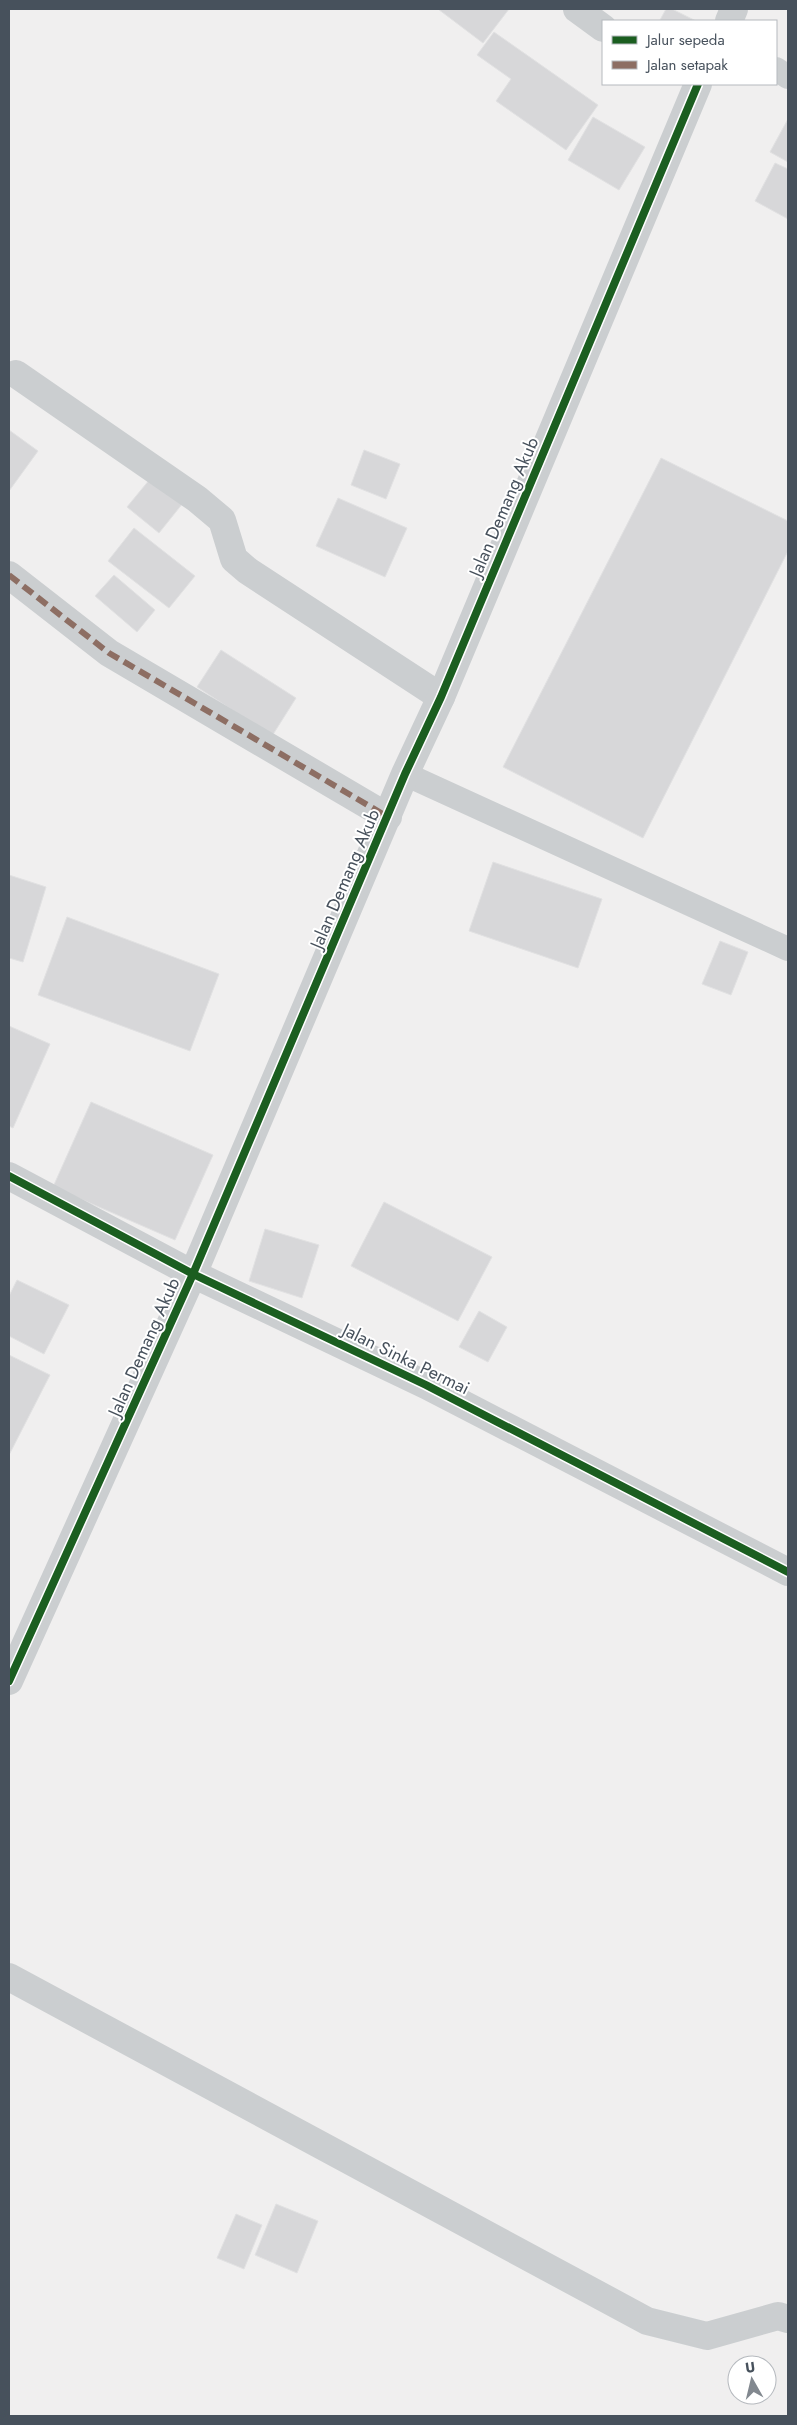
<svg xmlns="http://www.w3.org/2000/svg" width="797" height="2425" font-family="Jost,sans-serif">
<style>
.building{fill:#d7d7d9;stroke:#e1e1e2}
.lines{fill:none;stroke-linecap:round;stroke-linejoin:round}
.service{stroke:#cbced0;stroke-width:24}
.minor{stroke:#cbced0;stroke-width:28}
.tertiary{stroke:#cbced0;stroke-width:28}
.quiet{stroke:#8d6e63;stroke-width:6;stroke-dasharray:12 6;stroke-linecap:butt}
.cycleway-casing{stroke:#fff;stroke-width:11}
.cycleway{stroke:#1b5e20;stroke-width:8}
.labels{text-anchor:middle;stroke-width:4;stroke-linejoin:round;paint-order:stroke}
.street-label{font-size:18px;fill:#47515c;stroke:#fff}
</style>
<rect width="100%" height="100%" fill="#f0efef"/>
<g class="building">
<path d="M438,9H509L483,43Z"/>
<path d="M666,9H672L696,21H663L660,20Z"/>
<path d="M494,32L598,105L566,150L496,101L511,79L477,55Z"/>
<path d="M593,117L645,147L619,190L568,160Z"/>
<path d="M788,119V162L770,152Z"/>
<path d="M775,163L788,169V219L755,201Z"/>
<path d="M9,430L38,451L9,491Z"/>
<path d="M364,450L400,464L386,499L351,485Z"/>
<path d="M661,458L788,521V551L643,838L503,767Z"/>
<path d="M155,473L187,498L159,533L127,507Z"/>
<path d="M338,498L407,528L385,577L316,546Z"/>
<path d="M134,528L195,576L169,608L108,561Z"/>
<path d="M114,575L155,610L137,632L95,596Z"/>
<path d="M221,650L296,698L272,736L197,687Z"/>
<path d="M493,862L602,899L578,968L469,931Z"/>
<path d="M9,875L46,887L23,962L9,958Z"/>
<path d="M67,917L219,974L190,1051L38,995Z"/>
<path d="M720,941L748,952L731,995L702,984Z"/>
<path d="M9,1026L50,1044L13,1128L9,1126Z"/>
<path d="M91,1102L213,1155L175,1240L53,1187Z"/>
<path d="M384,1202L492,1257L458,1321L351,1266Z"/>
<path d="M265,1229L319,1245L302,1298L249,1281Z"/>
<path d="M17,1280L69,1305L44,1354L9,1336V1296Z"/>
<path d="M479,1311L507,1327L488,1362L459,1347Z"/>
<path d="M9,1355L50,1375L9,1455Z"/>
<path d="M276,2204L318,2221L297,2273L255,2255Z"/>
<path d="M236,2214L262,2225L244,2269L217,2258Z"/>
</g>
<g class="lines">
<g class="service">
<path d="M776,69L788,77"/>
<path d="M405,774L788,949"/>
</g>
<g class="minor">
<path d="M577,9L603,28"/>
<path d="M16,374L197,499L222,520L234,559L248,571L441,697"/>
<path d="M9,575L109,653L388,817"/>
<path d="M9,1176L193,1274L426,1385L788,1572"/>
<path d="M9,1977L647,2321L707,2336L778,2316L788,2319"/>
</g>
<g class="tertiary">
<path d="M729,21L734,9"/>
<path d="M9,1681L193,1274L405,774L441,697L698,84"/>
</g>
<path class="quiet" d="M9,575L109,653L388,817"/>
<g class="cycleway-casing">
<g id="cycleway">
<path d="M9,1176L193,1274L426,1385L788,1572"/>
<path d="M9,1681L193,1274L405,774L441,697L698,84"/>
</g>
</g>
<use href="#cycleway" class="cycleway"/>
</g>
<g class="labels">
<g class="street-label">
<text transform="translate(504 507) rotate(-67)" y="6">Jalan Demang Akub</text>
<text transform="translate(345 879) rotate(-67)" y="6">Jalan Demang Akub</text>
<text transform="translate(144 1347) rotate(-66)" y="6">Jalan Demang Akub</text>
<text transform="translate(406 1359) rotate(26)" y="6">Jalan Sinka Permai</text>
</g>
</g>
<rect width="797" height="2425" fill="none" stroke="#47515c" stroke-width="20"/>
<rect x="602" y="20" width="175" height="65" fill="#ffffff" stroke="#b5b9be"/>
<rect x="612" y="36" width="25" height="8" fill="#1b5e20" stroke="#b5b9be"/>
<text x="647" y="45" font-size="15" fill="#47515c">Jalur sepeda</text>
<rect x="612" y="61" width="25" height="8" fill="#8d6e63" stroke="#b5b9be"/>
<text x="647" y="70" font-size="15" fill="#47515c">Jalan setapak</text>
<g transform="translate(752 2380) rotate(352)"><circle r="24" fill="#ffffff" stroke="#b5b9be"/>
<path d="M0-4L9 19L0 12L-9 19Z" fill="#82888f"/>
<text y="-8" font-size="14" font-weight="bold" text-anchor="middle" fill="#47515c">U</text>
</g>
</svg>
